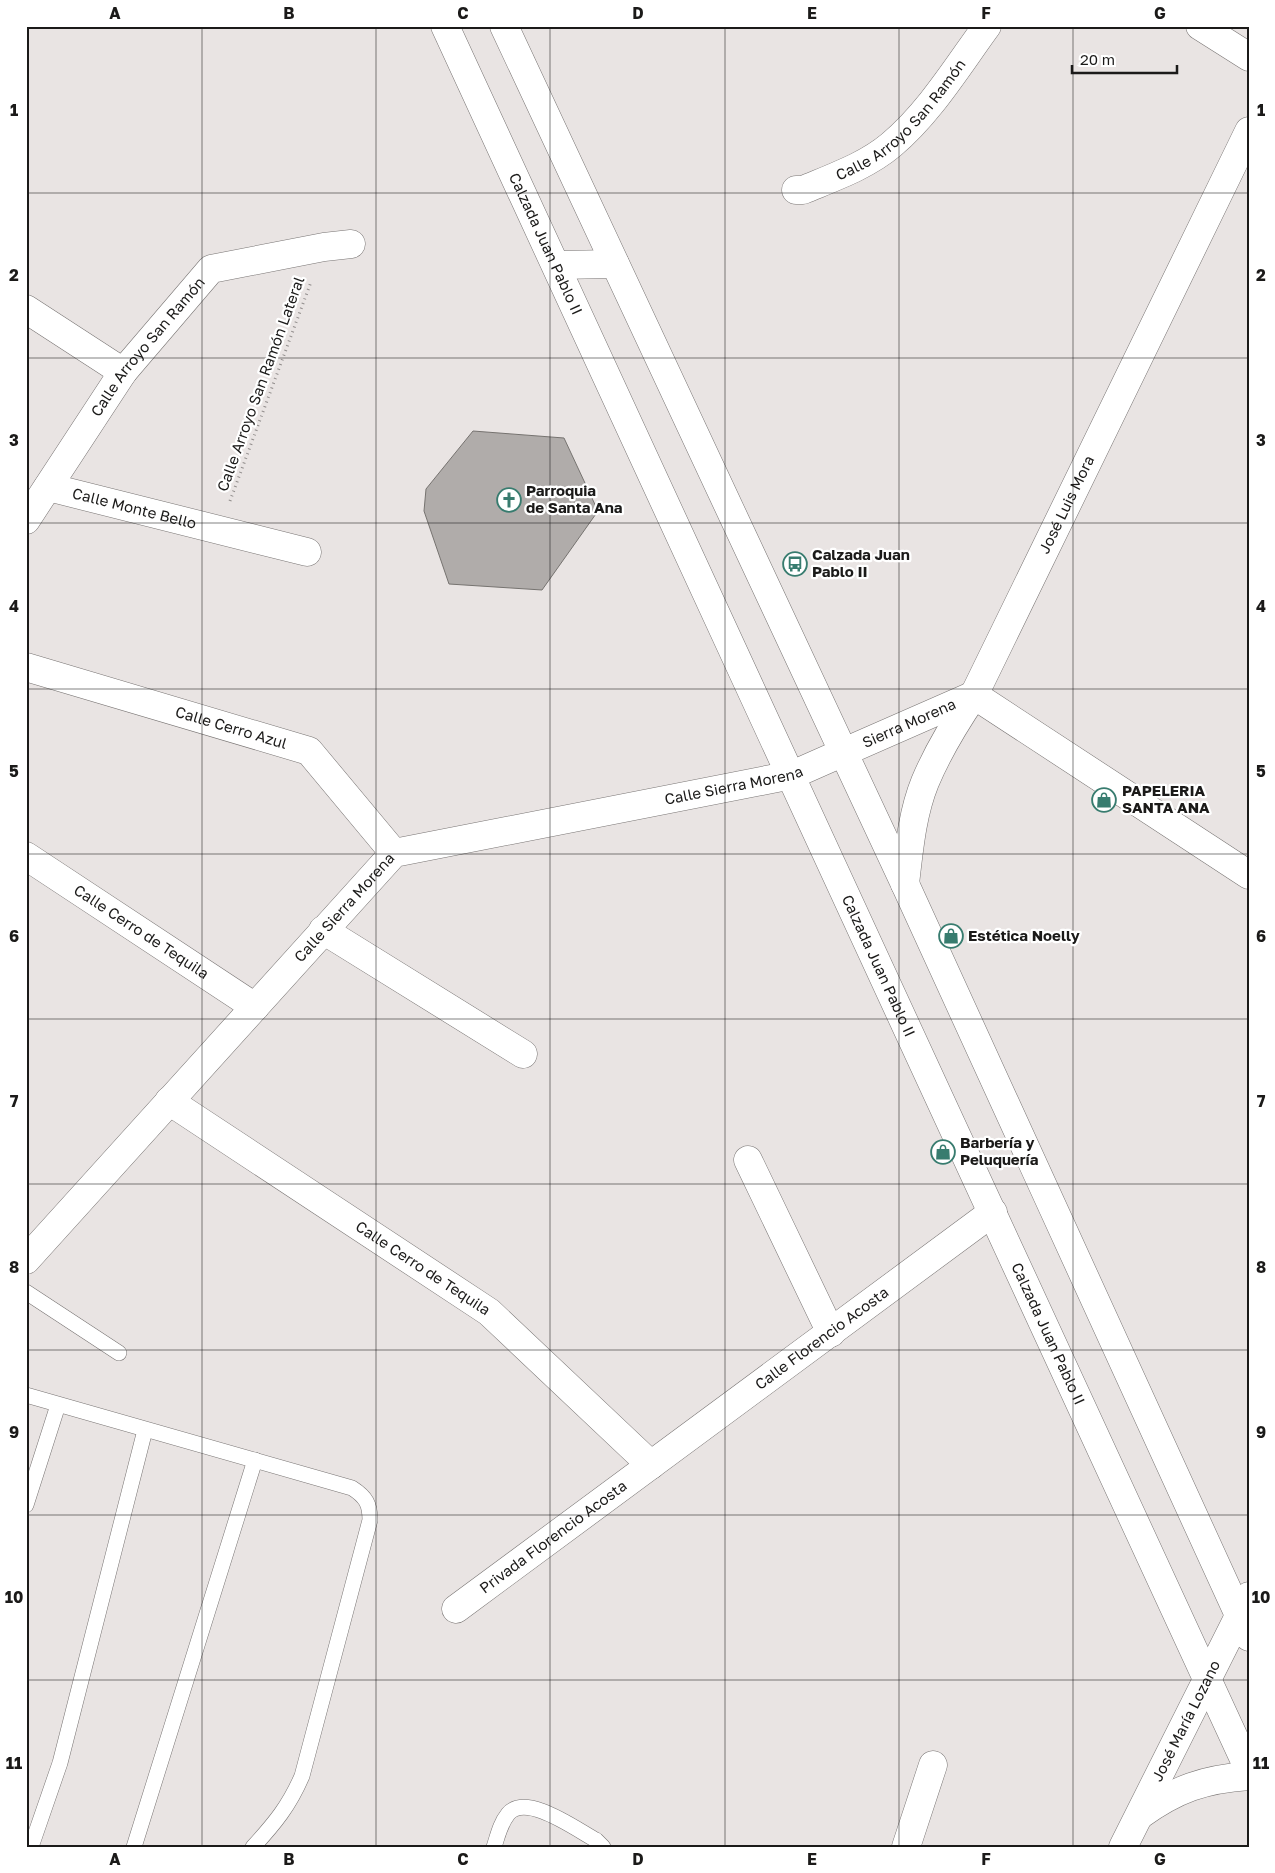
<svg xmlns="http://www.w3.org/2000/svg" width="1275" height="1873" font-family="'Golos Text',sans-serif">
<style>
.building{fill:#b0acaa;stroke:#767370}
.lines{fill:none;stroke-linecap:round;stroke-linejoin:round}
.service-casing{stroke:#787473;stroke-width:16}
.minor-casing{stroke:#787473;stroke-width:29}
.tertiary-casing{stroke:#787473;stroke-width:29}
.secondary-casing{stroke:#787473;stroke-width:29}
.path{stroke:#928e8d;stroke-width:3;stroke-dasharray:1 4;stroke-linecap:butt}
.service{stroke:#fff;stroke-width:15}
.minor{stroke:#fff;stroke-width:28}
.tertiary{stroke:#fff;stroke-width:28}
.secondary{stroke:#fff;stroke-width:28}
.grid{fill:none;stroke:#1b1a19;stroke-width:1;stroke-opacity:0.55}
.labels{text-anchor:middle;stroke-width:4.5;stroke-linejoin:round;paint-order:stroke}
.street-label{font-size:15px;fill:#1b1a19;stroke:#fff}
.poi-label{font-size:15px;font-weight:bold;fill:#1b1a19;stroke:#fff;text-anchor:start}
.neatline{fill:none;stroke:#1b1a19;stroke-width:2}
.grid-label{font-size:16px;text-anchor:middle;font-weight:bold;fill:#1b1a19}
</style>
<rect width="100%" height="100%" fill="#e9e4e3"/>
<path class="building" d="M473,431L564,438L598,511L542,590L449,584L424,511L426,489Z"/>
<g class="lines">
<g class="service-casing">
<g id="service">
<path d="M26,1292L119,1353"/>
<path d="M26,1395L352,1488C366,1497 370,1504 370,1520L302,1776C289,1806 275,1823 253,1847"/>
<path d="M26,1505L58,1405"/>
<path d="M31,1847L60,1763L145,1430"/>
<path d="M134,1847L255,1460"/>
<path d="M494,1847C498,1835 500,1824 508,1814C526,1792 577,1830 596,1840L603,1847"/>
</g>
</g>
<g class="minor-casing">
<g id="minor">
<path d="M1200,26L1249,57"/>
<path id="s1" d="M796,190H803C834,177 866,166 891,145C930,112 957,67 987,26"/>
<path d="M26,309L123,372"/>
<path id="s2" d="M48,487L307,552"/>
<path id="s3" d="M26,520L123,372L211,269L324,247L351,244"/>
<path id="s4" d="M26,667L309,751L394,853"/>
<path d="M974,695L1249,875"/>
<path id="s5" d="M844,752L974,695"/>
<path id="s6" d="M26,856L255,1007"/>
<path id="s7" d="M905,884C909,850 912,814 925,782C938,751 955,723 974,695L1249,131"/>
<path d="M323,930L523,1054"/>
<path id="s8" d="M169,1101L489,1312L651,1465"/>
<path d="M748,1160L831,1333"/>
<path id="s9" d="M456,1609L993,1212"/>
<path d="M1140,1815C1176,1789 1204,1779 1249,1776"/>
<path d="M906,1847L933,1765"/>
<path id="s10" d="M1123,1847L1249,1596"/>
</g>
</g>
<g class="tertiary-casing">
<g id="tertiary">
<path id="s11" d="M26,1260L394,853L792,775L844,752"/>
</g>
</g>
<g class="secondary-casing">
<g id="secondary">
<path id="s12" d="M445,26L1249,1770"/>
<path d="M504,26L905,884L1249,1637"/>
<path d="M556,265L615,264"/>
</g>
</g>
<path class="path" d="M230,501L311,282"/>
<use href="#service" class="service"/>
<use href="#minor" class="minor"/>
<use href="#tertiary" class="tertiary"/>
<use href="#secondary" class="secondary"/>
</g>
<path class="grid" d="M202,26V1847M376,26V1847M550,26V1847M725,26V1847M899,26V1847M1073,26V1847M26,193H1249M26,358H1249M26,523H1249M26,689H1249M26,854H1249M26,1019H1249M26,1184H1249M26,1350H1249M26,1515H1249M26,1680H1249"/>
<defs>
<g id="church-ring" transform="scale(1.25)"><circle r="9.5" fill="#fff" stroke="#387c6f" stroke-width="1.5"/><path d="M-1.2-6h2.4v3.5h3.3v2.4h-3.3V6h-2.4V-.1h-3.3v-2.4h3.3Z" fill="#387c6f"/></g>
<g id="bus-ring" transform="scale(1.25)"><circle r="9.5" fill="#fff" stroke="#387c6f" stroke-width="1.5"/><path d="M-5-6H5V4H4V6H2V4H-2V6H-4V4H-5ZM-3.5-4V0h7V-4ZM-3.5 1.2v1.5H-2V1.2ZM2 1.2v1.5H3.5V1.2Z" fill="#387c6f"/></g>
<g id="shop-ring" transform="scale(1.25)"><circle r="9.5" fill="#fff" stroke="#387c6f" stroke-width="1.5"/><path d="M-5-2.5h2.3a2.7 3.5 0 0 1 5.4 0H5L5.5 6h-11ZM-1.5-2.5h3a1.5 2.3 0 0 0-3 0Z" fill="#387c6f"/></g>
</defs>
<g fill-rule="evenodd">
<use href="#church-ring" x="509" y="500"/>
<use href="#bus-ring" x="795" y="564"/>
<use href="#shop-ring" x="1104" y="800"/>
<use href="#shop-ring" x="951" y="936"/>
<use href="#shop-ring" x="943" y="1152"/>
</g>
<g class="labels">
<g class="street-label">
<text dy="5" stroke="none"><textPath href="#s1" startOffset="130">Calle Arroyo San Ramón</textPath></text>
<text dy="5" stroke="none"><textPath href="#s12" startOffset="240">Calzada Juan Pablo II</textPath></text>
<text dy="5" stroke="none"><textPath href="#s3" startOffset="212">Calle Arroyo San Ramón</textPath></text>
<text transform="translate(261 384) rotate(-70)" y="5">Calle Arroyo San Ramón Lateral</text>
<text dy="5" stroke="none"><textPath href="#s7" startOffset="416">José Luis Mora</textPath></text>
<text dy="5" stroke="none"><textPath href="#s2" startOffset="89">Calle Monte Bello</textPath></text>
<text dy="5" stroke="none"><textPath href="#s5" startOffset="71">Sierra Morena</textPath></text>
<text dy="5" stroke="none"><textPath href="#s4" startOffset="214">Calle Cerro Azul</textPath></text>
<text dy="5" stroke="none"><textPath href="#s11" startOffset="895">Calle Sierra Morena</textPath></text>
<text dy="5" stroke="none"><textPath href="#s11" startOffset="475">Calle Sierra Morena</textPath></text>
<text dy="5" stroke="none"><textPath href="#s6" startOffset="138">Calle Cerro de Tequila</textPath></text>
<text dy="5" stroke="none"><textPath href="#s12" startOffset="1035">Calzada Juan Pablo II</textPath></text>
<text dy="5" stroke="none"><textPath href="#s8" startOffset="304">Calle Cerro de Tequila</textPath></text>
<text dy="5" stroke="none"><textPath href="#s12" startOffset="1440">Calzada Juan Pablo II</textPath></text>
<text dy="5" stroke="none"><textPath href="#s9" startOffset="455">Calle Florencio Acosta</textPath></text>
<text dy="5" stroke="none"><textPath href="#s9" startOffset="121">Privada Florencio Acosta</textPath></text>
<text dy="5" stroke="none"><textPath href="#s10" startOffset="141">José María Lozano</textPath></text>
</g>
<g class="poi-label">
<text x="526" y="496">Parroquia<tspan x="526" dy="17">de Santa Ana</tspan></text>
<text x="812" y="560">Calzada Juan<tspan x="812" dy="17">Pablo II</tspan></text>
<text x="1122" y="796">PAPELERIA<tspan x="1122" dy="17">SANTA ANA</tspan></text>
<text x="968" y="941">Estética Noelly</text>
<text x="960" y="1148">Barbería y<tspan x="960" dy="17">Peluquería</tspan></text>
</g>
</g>
<rect width="1275" height="1873" fill="none" stroke="#ffffff" stroke-width="55"/>
<path d="M1072 65v8h105v-8" fill="none" stroke="#1b1a19" stroke-width="2.5"/>
<text x="1080" y="65" font-size="15" fill="#1b1a19" stroke="#ffffff" stroke-width="4" paint-order="stroke">20 m</text>
<rect x="28" y="28" width="1220" height="1818" class="neatline"/>
<g class="grid-label">
<text x="115" y="19">A</text>
<text x="289" y="19">B</text>
<text x="463" y="19">C</text>
<text x="638" y="19">D</text>
<text x="812" y="19">E</text>
<text x="986" y="19">F</text>
<text x="1160" y="19">G</text>
<text x="14" y="116">1</text>
<text x="1261" y="116">1</text>
<text x="14" y="281">2</text>
<text x="1261" y="281">2</text>
<text x="14" y="446">3</text>
<text x="1261" y="446">3</text>
<text x="14" y="612">4</text>
<text x="1261" y="612">4</text>
<text x="14" y="777">5</text>
<text x="1261" y="777">5</text>
<text x="14" y="942">6</text>
<text x="1261" y="942">6</text>
<text x="14" y="1107">7</text>
<text x="1261" y="1107">7</text>
<text x="14" y="1273">8</text>
<text x="1261" y="1273">8</text>
<text x="14" y="1438">9</text>
<text x="1261" y="1438">9</text>
<text x="14" y="1603">10</text>
<text x="1261" y="1603">10</text>
<text x="14" y="1769">11</text>
<text x="1261" y="1769">11</text>
<text x="115" y="1865">A</text>
<text x="289" y="1865">B</text>
<text x="463" y="1865">C</text>
<text x="638" y="1865">D</text>
<text x="812" y="1865">E</text>
<text x="986" y="1865">F</text>
<text x="1160" y="1865">G</text>
</g>
</svg>
